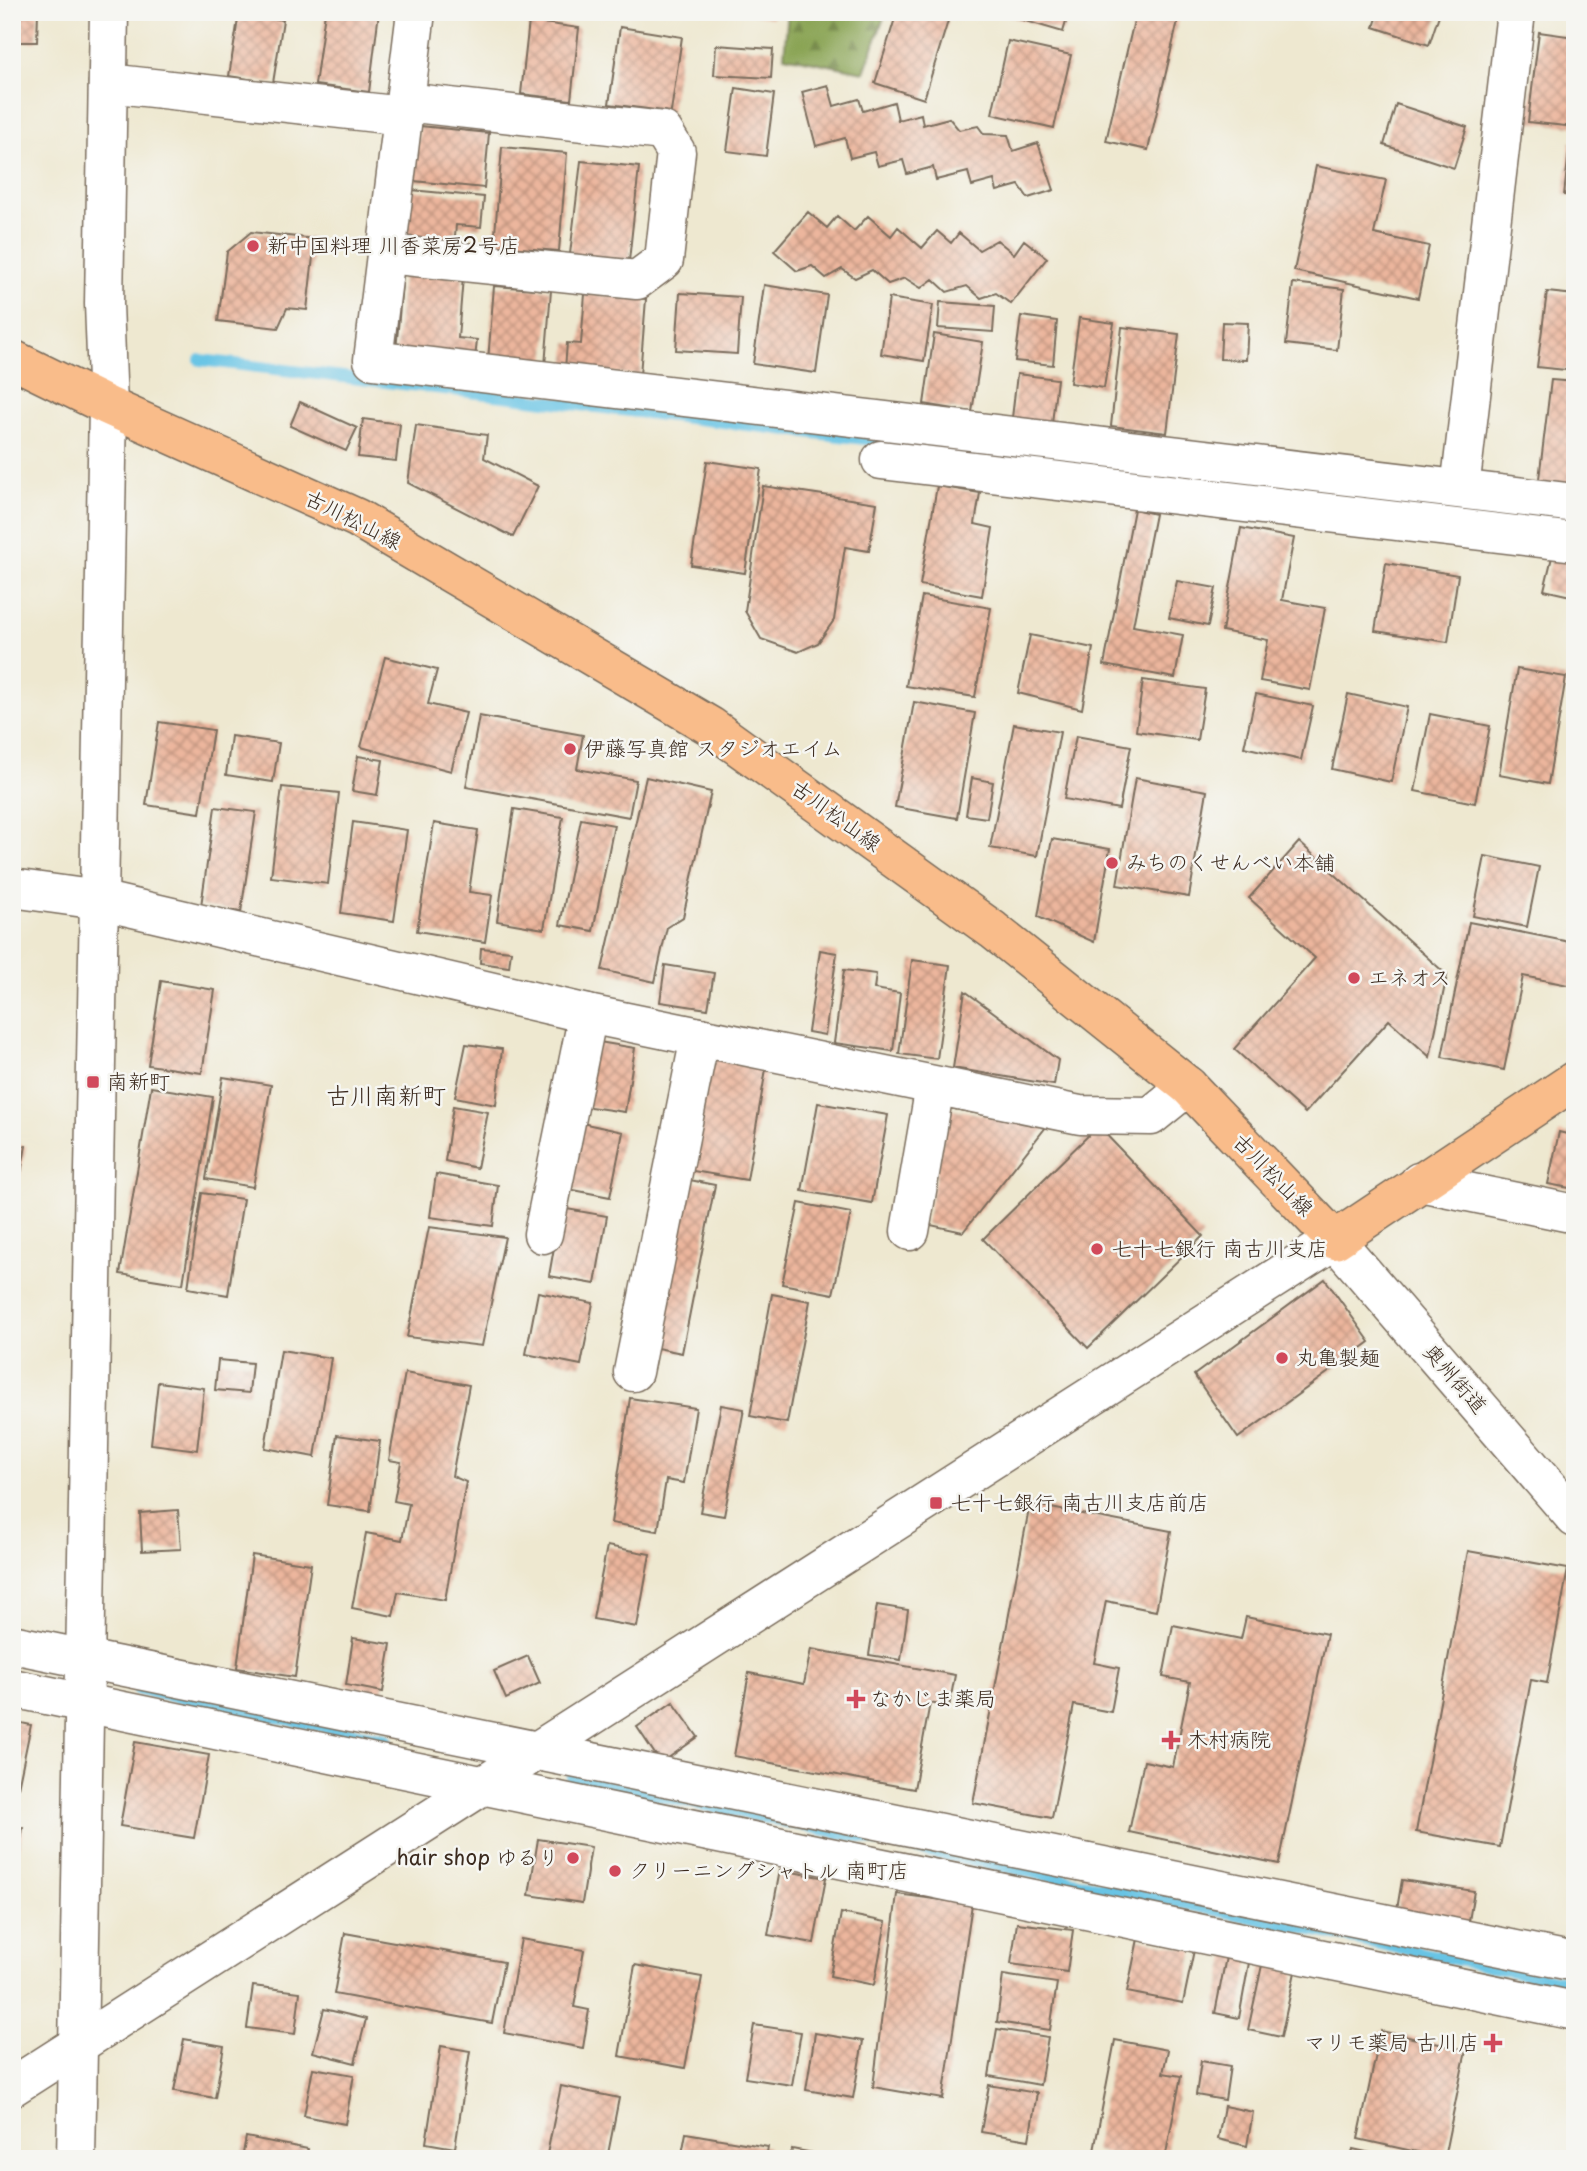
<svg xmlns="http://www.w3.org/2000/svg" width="1587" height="2171" font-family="'Playpen Sans','Klee One',sans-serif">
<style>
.forest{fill:url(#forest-firs);stroke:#62673a;stroke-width:2}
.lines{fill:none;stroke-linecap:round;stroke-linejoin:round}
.stream{stroke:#67c4e5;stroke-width:12}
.building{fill:url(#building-cross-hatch)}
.minor-casing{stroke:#7a6c5c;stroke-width:41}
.major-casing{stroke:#7a6c5c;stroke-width:41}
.minor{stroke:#fff;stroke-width:38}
.major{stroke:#f9bc8a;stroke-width:38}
.poi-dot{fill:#d1495b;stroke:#f6f6f2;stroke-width:2.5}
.labels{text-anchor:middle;stroke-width:5;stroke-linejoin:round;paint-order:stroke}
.poi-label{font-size:21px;fill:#3b2a1e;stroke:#f6f6f2;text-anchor:start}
.street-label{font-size:21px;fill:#3b2a1e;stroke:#f6f6f2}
.quarter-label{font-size:24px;fill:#3b2a1e;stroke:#f6f6f2}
</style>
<defs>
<pattern id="forest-firs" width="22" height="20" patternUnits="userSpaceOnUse" patternTransform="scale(1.75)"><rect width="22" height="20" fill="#8aa455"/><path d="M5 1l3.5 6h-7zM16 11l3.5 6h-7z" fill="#728646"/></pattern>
<pattern id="building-cross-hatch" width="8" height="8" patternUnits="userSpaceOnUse" patternTransform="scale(1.75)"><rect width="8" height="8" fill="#ecb69d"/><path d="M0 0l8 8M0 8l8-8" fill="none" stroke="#c0947f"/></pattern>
</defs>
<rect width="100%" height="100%" fill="#f6f6f2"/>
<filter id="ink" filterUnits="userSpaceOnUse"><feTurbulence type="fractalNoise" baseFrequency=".0143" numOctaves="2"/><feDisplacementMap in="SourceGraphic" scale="14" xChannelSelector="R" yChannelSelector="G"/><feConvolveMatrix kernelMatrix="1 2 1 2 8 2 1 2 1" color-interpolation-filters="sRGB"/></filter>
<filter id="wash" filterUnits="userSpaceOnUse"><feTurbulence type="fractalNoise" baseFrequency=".00686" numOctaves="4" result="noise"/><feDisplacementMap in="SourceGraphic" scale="28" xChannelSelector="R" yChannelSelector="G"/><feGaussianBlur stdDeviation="1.57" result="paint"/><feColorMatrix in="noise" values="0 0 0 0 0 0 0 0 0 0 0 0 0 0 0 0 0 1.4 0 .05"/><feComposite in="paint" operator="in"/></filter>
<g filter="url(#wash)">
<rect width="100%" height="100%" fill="#eee8d0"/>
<path class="forest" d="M788,12H886L864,72L784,56Z"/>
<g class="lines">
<g class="stream">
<path d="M200,360L899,443"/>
<path d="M139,1690L386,1739"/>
<path d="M572,1778L1575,1984"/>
</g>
</g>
<g id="blocks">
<g class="building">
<path d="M12,12H38L37,42H12Z"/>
<path d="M191,12H229L228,20Z"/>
<path d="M325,12H379L369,92L315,85Z"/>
<path d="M738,12H773L772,18Z"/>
<path d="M897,12H918L948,21L924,99L875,83Z"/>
<path d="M1009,12H1069L1063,32L1008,16Z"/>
<path d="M1136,12H1180L1148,150L1106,141Z"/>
<path d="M1379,12H1440L1429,45L1374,27Z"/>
<path d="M239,13L283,20L273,83L229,76Z"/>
<path d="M529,21L579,28L571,100L521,94Z"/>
<path d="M620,27L682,37L671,112L609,104Z"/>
<path d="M1539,32L1575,37V127L1528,122Z"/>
<path d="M1008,41L1071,55L1054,128L992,114Z"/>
<path d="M716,45L773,49L771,78L714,75Z"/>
<path d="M828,85L834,106L859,99L863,111L894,102L898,120L921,114L923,125L949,118L959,130L978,126L984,134L1008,135L1013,151L1038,143L1054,190L1028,198L1019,185L997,191L994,180L972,186L968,172L936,180L933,167L907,174L903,160L878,166L874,152L850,158L845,138L816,146L802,92Z"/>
<path d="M736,88L774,94L766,156L727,151Z"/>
<path d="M1396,104L1467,127L1454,168L1384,145Z"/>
<path d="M420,126L489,133L484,188L414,181Z"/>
<path d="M1570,142L1575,143V196L1564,195Z"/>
<path d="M502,147L567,153L559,251L494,246Z"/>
<path d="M581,161L639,167L629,261L570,254Z"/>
<path d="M1316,166L1386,180L1374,234L1429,246L1418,298L1294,271Z"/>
<path d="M411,190L484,197L481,227L456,225L454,246L406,242Z"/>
<path d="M808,212L827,228L837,216L854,231L868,216L891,236L898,227L922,248L937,231L951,243L959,233L979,250L997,240L1014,254L1024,240L1047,258L1011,304L996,293L981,298L967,286L947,292L933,279L921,288L905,278L888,284L872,270L855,278L842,269L826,278L812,266L797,271L774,251Z"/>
<path d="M251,232L315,239L307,310L287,308L278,328L218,321L227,252Z"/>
<path d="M403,272L463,277L458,338L477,340L475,359L396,351Z"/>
<path d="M1293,283L1344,289L1337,350L1286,344Z"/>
<path d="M764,285L827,295L816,373L753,364Z"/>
<path d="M494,286L551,290L545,366L488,361Z"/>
<path d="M1547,292L1575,295V371L1537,367Z"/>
<path d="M680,293L741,297L737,354L676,350Z"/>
<path d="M585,294L646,299L640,375L565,369L567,343L581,344Z"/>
<path d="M889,298L933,305L924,361L881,354Z"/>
<path d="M940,302L995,306L993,332L938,328Z"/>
<path d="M1021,316L1057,321L1053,365L1015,361Z"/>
<path d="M1079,318L1114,323L1104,388L1070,383Z"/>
<path d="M1222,322L1248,323L1246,360L1220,359Z"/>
<path d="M1122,327L1179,334L1167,433L1111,426Z"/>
<path d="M934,334L983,342L972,412L924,404Z"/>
<path d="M1017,374L1057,379L1051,432L1011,427Z"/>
<path d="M1551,380L1575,382V491L1538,487Z"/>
<path d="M300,402L357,428L346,451L290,426Z"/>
<path d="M363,419L400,424L396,461L358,457Z"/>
<path d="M416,425L487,435L484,458L538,486L513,537L408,483Z"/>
<path d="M707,461L761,469L745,573L691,565Z"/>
<path d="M763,486L877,503L869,551L845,547L834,620L818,643L798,652L761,639L745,611Z"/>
<path d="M937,486L980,493L975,524L993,528L982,596L920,585Z"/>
<path d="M1134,509L1155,514L1133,626L1183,635L1175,678L1104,665Z"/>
<path d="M1241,528L1294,538L1282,600L1325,608L1310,690L1260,681L1268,640L1222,631Z"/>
<path d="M1552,557L1575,562V597L1544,590Z"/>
<path d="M1386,563L1458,575L1448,642L1375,631Z"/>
<path d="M1177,581L1216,588L1208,626L1169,618Z"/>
<path d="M922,596L991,608L975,697L906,686Z"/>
<path d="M1030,635L1093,648L1082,709L1018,693Z"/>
<path d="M385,657L437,670L428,704L466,713L451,771L361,747Z"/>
<path d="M1517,669L1566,677L1548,784L1499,775Z"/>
<path d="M1143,680L1205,689L1197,740L1136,731Z"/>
<path d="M1256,694L1313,706L1301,760L1244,747Z"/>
<path d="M1348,694L1407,707L1391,782L1332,769Z"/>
<path d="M914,702L975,713L957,818L895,807Z"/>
<path d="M1430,714L1490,726L1475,803L1415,791Z"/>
<path d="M479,716L583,735L577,769L636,780L629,817L466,787Z"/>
<path d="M159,722L213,730L200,813L146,805Z"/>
<path d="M1014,724L1060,732L1037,856L990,848Z"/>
<path d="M231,736L279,743L273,782L226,775Z"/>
<path d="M1076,736L1131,746L1119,809L1064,799Z"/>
<path d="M358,756L383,760L377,795L352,791Z"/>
<path d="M646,777L711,792L683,917L667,927L655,982L602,970Z"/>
<path d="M972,778L993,782L987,818L966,815Z"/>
<path d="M1135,778L1207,791L1189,897L1117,885Z"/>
<path d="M282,787L339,793L328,884L271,877Z"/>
<path d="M215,807L256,812L241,912L201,906Z"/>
<path d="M514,809L563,817L544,929L497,921Z"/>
<path d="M581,819L614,825L593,931L560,925Z"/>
<path d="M353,822L407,830L394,921L341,913Z"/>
<path d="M434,823L478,830L469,892L492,895L485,942L417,931Z"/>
<path d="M1052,839L1110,849L1094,942L1038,917Z"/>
<path d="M1299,842L1447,975L1430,1057L1389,1020L1305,1113L1234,1049L1315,958L1249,898Z"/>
<path d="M1485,856L1539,867L1527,927L1473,916Z"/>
<path d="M1469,922L1575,943L1573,986L1523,976L1504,1070L1442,1057Z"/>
<path d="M481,948L511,951L509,967L480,963Z"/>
<path d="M820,950L837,953L825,1035L808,1032Z"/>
<path d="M912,960L950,965L937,1059L899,1054Z"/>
<path d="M665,965L714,973L708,1009L660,1002Z"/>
<path d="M844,970L876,974L874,989L900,993L893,1051L834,1043Z"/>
<path d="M161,981L215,990L202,1073L148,1065Z"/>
<path d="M965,991L1058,1060L1054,1085L953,1068Z"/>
<path d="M593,1041L635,1048L625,1112L583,1106Z"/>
<path d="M466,1044L502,1049L496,1105L455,1097Z"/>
<path d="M706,1053L767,1063L747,1180L687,1170Z"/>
<path d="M223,1077L271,1085L253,1187L206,1179Z"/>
<path d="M151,1087L213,1097L183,1284L120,1274Z"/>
<path d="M818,1103L888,1115L872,1203L802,1191Z"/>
<path d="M453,1106L488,1112L477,1168L445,1161Z"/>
<path d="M949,1108L1046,1127L963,1232L926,1224Z"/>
<path d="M577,1122L623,1132L610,1197L563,1188Z"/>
<path d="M1098,1126L1203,1236L1088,1348L983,1239Z"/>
<path d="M1559,1132L1575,1136V1189L1548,1184Z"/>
<path d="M12,1143L26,1146L18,1188H12Z"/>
<path d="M436,1174L498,1185L493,1226L430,1217Z"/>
<path d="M680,1178L715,1185L682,1353L647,1346Z"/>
<path d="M202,1193L243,1199L228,1295L188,1288Z"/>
<path d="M799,1203L851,1213L833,1294L782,1284Z"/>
<path d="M561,1208L607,1216L595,1284L549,1276Z"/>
<path d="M429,1227L505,1237L482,1346L407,1337Z"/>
<path d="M1325,1279L1370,1342L1238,1438L1194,1375Z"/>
<path d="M538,1292L593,1303L581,1365L526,1354Z"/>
<path d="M772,1294L810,1301L787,1423L750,1416Z"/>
<path d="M281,1350L331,1358L315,1457L265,1448Z"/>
<path d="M218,1360L252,1363L249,1393L215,1390Z"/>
<path d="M405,1373L469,1385L452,1476L466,1482L445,1600L398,1592L393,1616L352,1608L366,1533L402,1540L409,1504L394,1501L401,1462L389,1460Z"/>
<path d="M158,1382L204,1388L197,1450L151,1444Z"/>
<path d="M630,1398L696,1408L684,1483L666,1480L658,1531L611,1523Z"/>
<path d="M721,1405L744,1409L724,1516L700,1512Z"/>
<path d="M337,1435L380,1441L370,1511L327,1505Z"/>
<path d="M1030,1504L1171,1531L1156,1611L1106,1601L1094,1663L1119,1668L1111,1712L1074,1705L1052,1818L973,1803Z"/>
<path d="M178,1510L181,1549L142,1551L140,1513Z"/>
<path d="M607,1546L650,1554L637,1627L593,1619Z"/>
<path d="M1468,1551L1568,1569L1547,1683L1531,1680L1500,1847L1416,1832Z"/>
<path d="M252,1555L311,1564L295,1677L237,1668Z"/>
<path d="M877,1605L908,1610L901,1660L869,1655Z"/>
<path d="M1246,1617L1327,1634L1279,1864L1129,1832L1144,1761L1173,1767L1190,1682L1163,1677L1173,1625L1241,1639Z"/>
<path d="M353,1638L391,1644L383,1692L346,1685Z"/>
<path d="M811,1649L955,1675L949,1707L930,1703L914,1789L734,1756L749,1673L804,1684Z"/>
<path d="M528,1656L540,1683L506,1699L494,1671Z"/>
<path d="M673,1702L698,1737L661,1763L637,1727Z"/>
<path d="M12,1721L31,1725L13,1812H12Z"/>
<path d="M135,1742L209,1755L194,1838L120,1826Z"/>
<path d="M12,1826L23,1828L17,1862L12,1861Z"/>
<path d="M538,1839L591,1847L582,1903L529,1895Z"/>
<path d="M780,1870L826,1878L814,1943L768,1935Z"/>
<path d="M1402,1880L1474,1891L1468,1927L1396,1915Z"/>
<path d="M897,1894L972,1904L943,2099L873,2087Z"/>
<path d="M841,1913L886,1922L874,1985L830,1976Z"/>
<path d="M1017,1923L1073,1930L1067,1972L1011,1964Z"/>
<path d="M345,1933L504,1962L492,2023L334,1994Z"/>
<path d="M521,1939L584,1950L574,2007L589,2010L583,2048L504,2033Z"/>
<path d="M1138,1939L1194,1950L1183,2003L1127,1992Z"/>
<path d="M1227,1952L1250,1957L1239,2018L1215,2013Z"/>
<path d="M635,1965L702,1977L685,2068L619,2056Z"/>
<path d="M1262,1965L1295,1972L1281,2037L1248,2030Z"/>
<path d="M1003,1975L1057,1983L1050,2030L997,2022Z"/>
<path d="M253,1986L300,1992L295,2034L247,2028Z"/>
<path d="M324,2009L366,2019L355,2063L313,2052Z"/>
<path d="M754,2025L801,2032L792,2085L745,2078Z"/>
<path d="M997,2029L1048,2037L1040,2085L989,2076Z"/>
<path d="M1381,2031L1466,2050L1444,2158L1358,2139Z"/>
<path d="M815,2033L863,2041L853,2098L806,2090Z"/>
<path d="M184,2039L224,2046L215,2098L174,2091Z"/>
<path d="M1115,2040L1168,2050L1163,2073L1181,2076L1165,2159H1133L1094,2151Z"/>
<path d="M441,2046L470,2051L455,2148L426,2143Z"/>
<path d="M1201,2061L1230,2066L1225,2100L1196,2095Z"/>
<path d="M313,2068L354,2075L345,2124L304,2116Z"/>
<path d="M989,2085L1037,2093L1029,2140L981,2132Z"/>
<path d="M561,2086L619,2098L607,2159H546Z"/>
<path d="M1224,2106L1253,2112L1247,2146L1218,2139Z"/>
<path d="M686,2133L768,2147L766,2159H681Z"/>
<path d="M246,2137L308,2149L306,2159H242Z"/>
<path d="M792,2149L824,2155L823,2159H790Z"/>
<path d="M1353,2149L1393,2158V2159H1351Z"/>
</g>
</g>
</g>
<g filter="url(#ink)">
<use href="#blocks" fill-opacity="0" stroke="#7a6c5c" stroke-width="2"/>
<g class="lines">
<g class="minor-casing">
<g id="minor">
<path d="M416,12L373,360L1575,503"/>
<path d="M108,83L403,116"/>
<path d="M387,254L637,280L664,260L676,152L663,131L405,102"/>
<path d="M881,460L1575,542"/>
<path d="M1460,489L1516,12"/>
<path d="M12,888L99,900L588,1014L1080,1115L1151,1116L1188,1086"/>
<path d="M1419,1182L1575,1214"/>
<path d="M910,1231L935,1086"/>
<path d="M543,1234L588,1014"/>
<path d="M633,1372L700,1037"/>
<path d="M12,1644L1575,1962"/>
<path d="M12,1688L1575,2011"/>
<path d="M12,2087C454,1806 893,1521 1335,1240L1575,1518"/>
<path d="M76,2159L108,406L104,304L109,12"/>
</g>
</g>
<g class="major-casing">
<path id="major" d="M12,359L108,406L357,518L710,726L993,930L1188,1086L1335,1240L1575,1080"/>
</g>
<use href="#minor" class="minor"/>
<use href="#major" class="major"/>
</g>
</g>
<g class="poi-dot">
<circle cx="253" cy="246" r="7"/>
<circle cx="570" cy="749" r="7"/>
<circle cx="1112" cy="863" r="7"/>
<circle cx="1354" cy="978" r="7"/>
<rect x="86" y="1075" width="14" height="14" rx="3.5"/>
<circle cx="1097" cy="1249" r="7"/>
<circle cx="1282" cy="1358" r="7"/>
<rect x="929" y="1496" width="14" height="14" rx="3.5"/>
<path d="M852.5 1688.5h7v7h7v7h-7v7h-7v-7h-7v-7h7z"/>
<path d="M1167.5 1729.5h7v7h7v7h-7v7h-7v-7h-7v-7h7z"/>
<circle cx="573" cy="1858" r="7"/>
<circle cx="615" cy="1871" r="7"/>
<path d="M1489.5 2032.5h7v7h7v7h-7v7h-7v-7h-7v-7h7z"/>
</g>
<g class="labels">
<g class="poi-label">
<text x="267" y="253">新中国料理 川香菜房2号店</text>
<text x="584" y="756">伊藤写真館 スタジオエイム</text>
<text x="1126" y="870">みちのくせんべい本舗</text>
<text x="1368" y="985">エネオス</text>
<text x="107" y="1089">南新町</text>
<text x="1111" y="1256">七十七銀行 南古川支店</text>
<text x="1296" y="1365">丸亀製麺</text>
<text x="950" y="1510">七十七銀行 南古川支店前店</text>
<text x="870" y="1706">なかじま薬局</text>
<text x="1187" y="1747">木村病院</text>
<text x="559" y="1865" text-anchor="end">hair shop ゆるり</text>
<text x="629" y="1878">クリーニングシャトル 南町店</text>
<text x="1479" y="2050" text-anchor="end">マリモ薬局 古川店</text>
</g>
<g class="street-label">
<text transform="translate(353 520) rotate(27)" y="7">古川松山線</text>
<text transform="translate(836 816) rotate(36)" y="7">古川松山線</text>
<text transform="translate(1273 1175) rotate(46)" y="7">古川松山線</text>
<text transform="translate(1455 1379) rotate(49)" y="7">奥州街道</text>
</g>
<g class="quarter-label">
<text x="386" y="1104">古川南新町</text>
</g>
</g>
<rect width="1587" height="2171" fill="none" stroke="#f6f6f2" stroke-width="42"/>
</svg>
